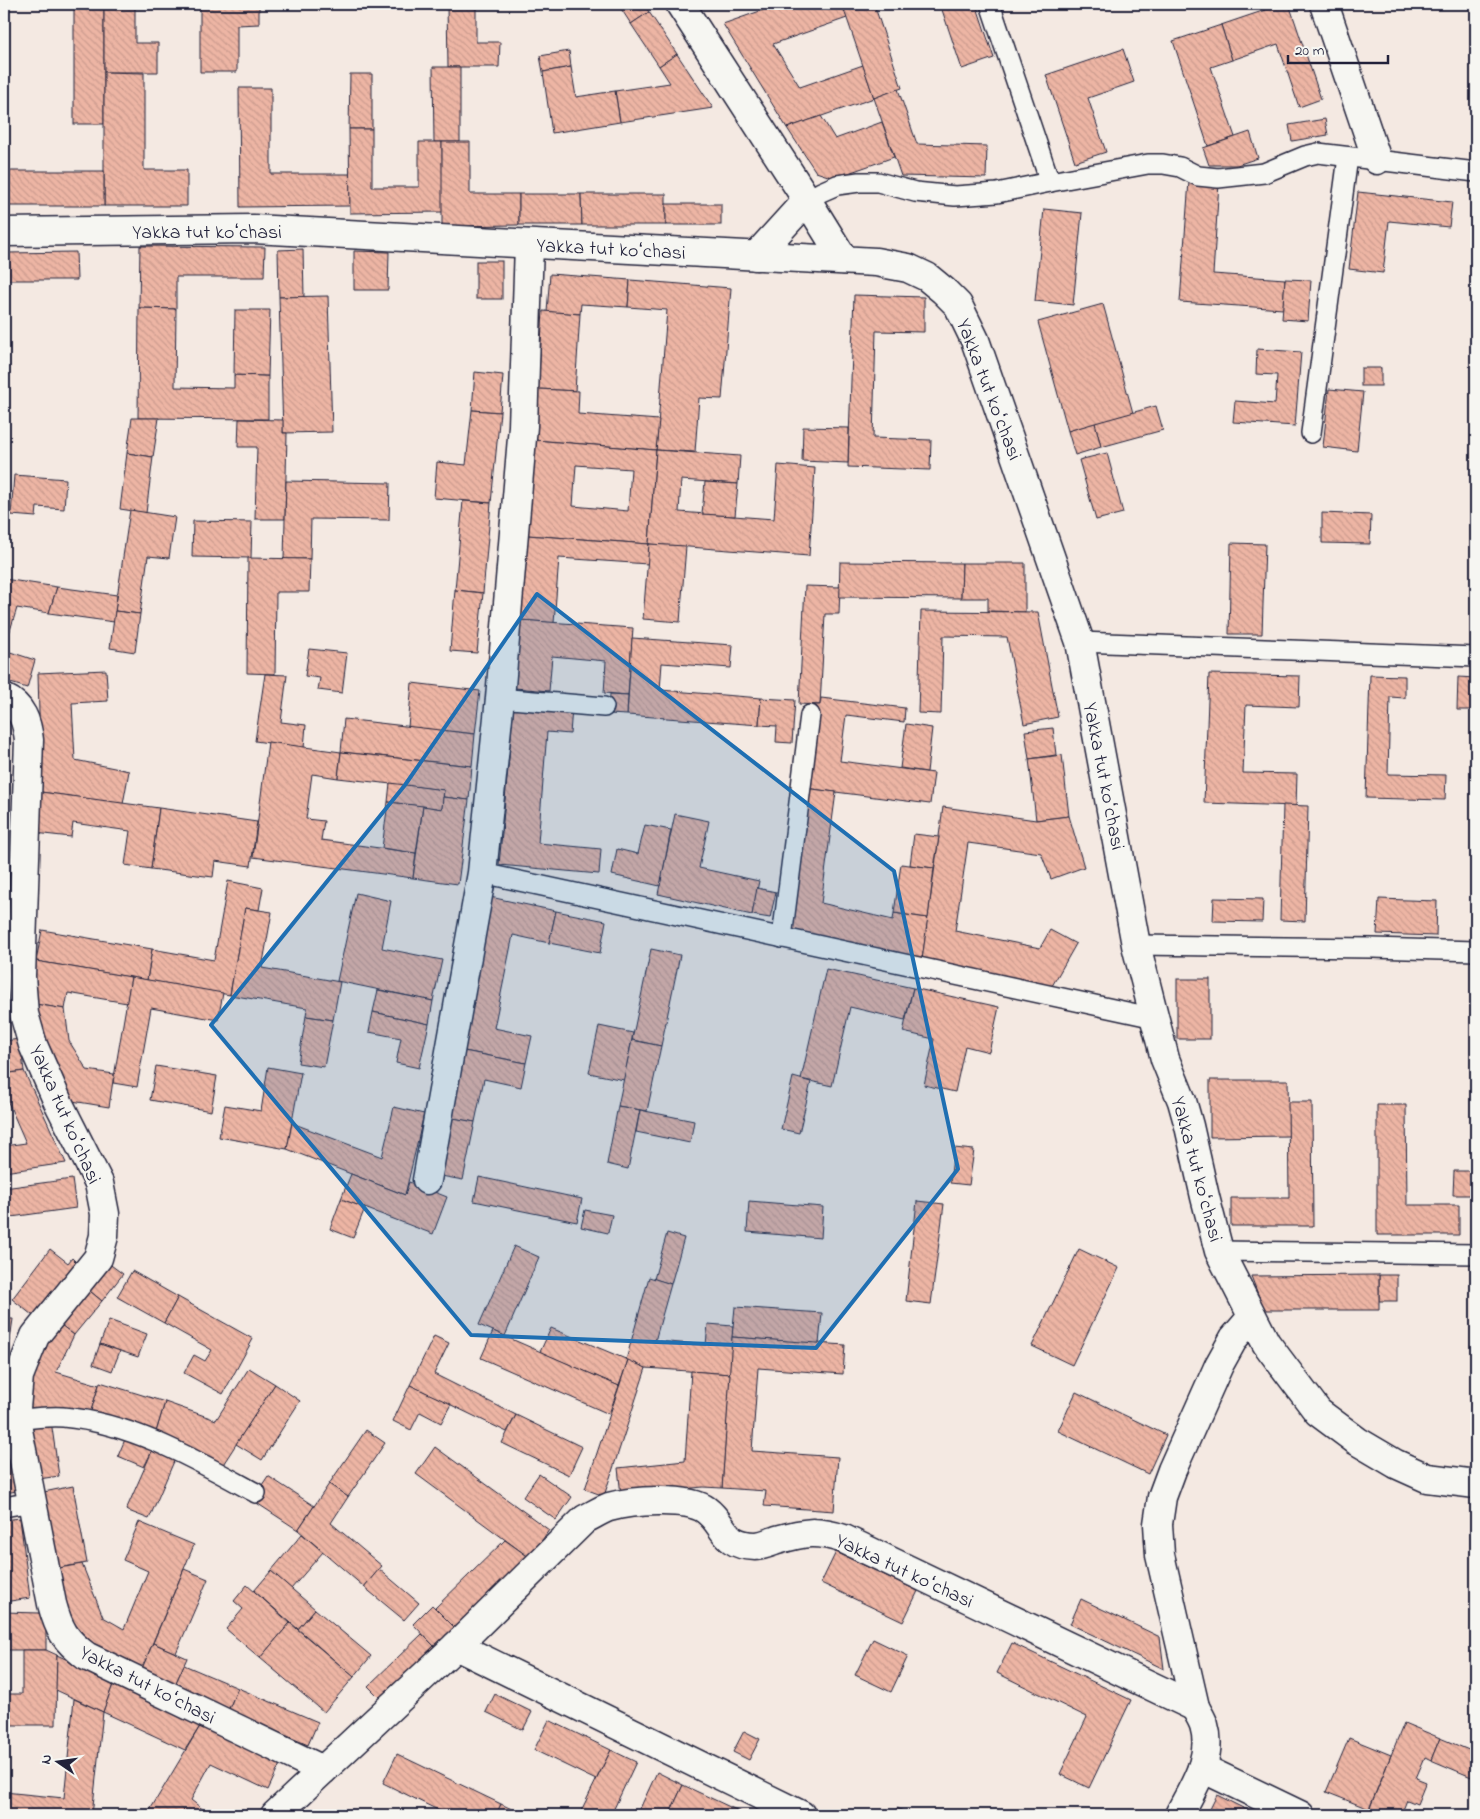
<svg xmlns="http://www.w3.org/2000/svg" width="1480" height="1819" font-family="'Indie Flower',sans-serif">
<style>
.building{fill:url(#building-back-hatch);stroke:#22223b;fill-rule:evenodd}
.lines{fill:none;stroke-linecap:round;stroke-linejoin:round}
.lane-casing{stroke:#22223b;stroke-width:22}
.street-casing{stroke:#22223b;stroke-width:31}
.lane{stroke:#f6f6f2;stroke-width:19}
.street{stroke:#f6f6f2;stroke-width:28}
.marked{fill:#1f6fb2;fill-opacity:0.2;stroke:#1f6fb2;stroke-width:4;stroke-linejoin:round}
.labels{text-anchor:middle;stroke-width:4.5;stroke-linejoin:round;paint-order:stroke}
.street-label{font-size:20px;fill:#22223b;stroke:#f6f6f2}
</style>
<defs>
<pattern id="building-back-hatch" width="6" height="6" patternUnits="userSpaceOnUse" patternTransform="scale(1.25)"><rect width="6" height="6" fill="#edb5a4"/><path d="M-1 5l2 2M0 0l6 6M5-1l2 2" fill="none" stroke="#cb9b8e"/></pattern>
</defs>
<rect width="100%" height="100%" fill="#f4e9e2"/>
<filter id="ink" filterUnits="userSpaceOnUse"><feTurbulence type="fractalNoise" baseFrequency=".02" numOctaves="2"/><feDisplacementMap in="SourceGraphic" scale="10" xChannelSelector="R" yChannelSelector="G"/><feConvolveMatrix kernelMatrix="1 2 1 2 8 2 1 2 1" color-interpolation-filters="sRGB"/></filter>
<g filter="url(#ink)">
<g class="building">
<rect x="74" y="4" width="30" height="120"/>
<path d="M104,4H135V43H158V72H104Z"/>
<path d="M200,4H259V24L237,25V72H200Z"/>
<path d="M447,4H476V42H500L499,67H448Z"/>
<path d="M618,4H644L649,12L631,24Z"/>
<path d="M780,4H842L847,18L773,44L800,87L863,65L874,98L787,128L723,24Z"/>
<path d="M842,4H874L902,88L874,98Z"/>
<path d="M940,4H976L994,58L962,69Z"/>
<path d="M1283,4H1289L1321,99L1299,107L1278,44L1232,60L1221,25Z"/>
<path d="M649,12L677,54L659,66L631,24Z"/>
<path d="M1221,25L1232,60L1211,67L1235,137L1208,146L1173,41Z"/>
<path d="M1123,49L1134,82L1088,98L1106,152L1075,162L1046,75Z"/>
<path d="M569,51L571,67L543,72L540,56Z"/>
<path d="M677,54L713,108L620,122L615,91L670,83L659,66Z"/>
<path d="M433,67H460V142H434Z"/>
<path d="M571,67L576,97L615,91L620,122L552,133L543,72Z"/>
<path d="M104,72L144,73V170H187V206H104Z"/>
<path d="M350,74H372V129H349Z"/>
<path d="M239,88H271V174H350V206L240,207Z"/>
<path d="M898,89L917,144L987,146L986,178L901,176L874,98Z"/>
<path d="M821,116L835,139L882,122L894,157L834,178L816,172L787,128Z"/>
<path d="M1325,119L1328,135L1292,141L1289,125Z"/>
<path d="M349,129H372V187H419V142H442L443,212L350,213Z"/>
<path d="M1250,132L1258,158L1237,165H1209L1203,148Z"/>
<path d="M442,142H470V194H519V225L442,226Z"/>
<rect x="4" y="171" width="100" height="35"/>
<path d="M1189,181L1219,183L1213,274L1285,279L1283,309L1180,302Z"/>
<path d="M1358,192L1452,202L1449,227L1389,221L1383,273L1349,269Z"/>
<path d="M519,194H581L582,225H519Z"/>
<path d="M581,194H666V225H582Z"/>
<rect x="666" y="204" width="55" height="21"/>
<path d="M1044,209L1082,213L1073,305L1035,301Z"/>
<path d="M140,246L265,247L264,277H176V309L139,308Z"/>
<path d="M303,249L304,297H279L278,250Z"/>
<path d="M354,251L389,252L388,290H354Z"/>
<path d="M76,252L77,280H7V253Z"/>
<rect x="476" y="261" width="26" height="38"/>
<path d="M550,274L630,280L628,307L581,304L580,314L547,312Z"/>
<path d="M1285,279L1311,280L1308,321L1282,319Z"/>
<path d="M630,280L731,288L722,399L699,398L695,452L656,450L667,310L628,307Z"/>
<path d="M854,295L924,297V332L876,331L873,438L931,440L930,470L848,467Z"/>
<path d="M328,296L332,432L283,433L279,297Z"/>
<path d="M1103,304L1133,413L1068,431L1038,322Z"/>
<path d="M139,308L176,309L175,387L234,388V375L268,376V419L138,418Z"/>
<path d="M235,310H270L268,376L234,375Z"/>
<path d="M543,311L580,314L575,391L538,389Z"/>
<path d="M1257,349L1301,352L1295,426L1233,422L1235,401L1275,404L1277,375L1256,374Z"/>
<rect x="1361" y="368" width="20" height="18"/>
<path d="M475,372L503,375L500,412L472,410Z"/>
<path d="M538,389L579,391L578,414L659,420L656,450L534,440Z"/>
<path d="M1329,389L1363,392L1357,451L1323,447Z"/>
<path d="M1156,406L1163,430L1101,447L1095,423Z"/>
<path d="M472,410L500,412L491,503L434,498L437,462L466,465Z"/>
<path d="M132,418H159L153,457L127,453Z"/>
<path d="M239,419L283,420V433H287L285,519H255L257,447H238Z"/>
<path d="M1095,423L1101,447L1075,455L1068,431Z"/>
<path d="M803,427L849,428L848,463L802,461Z"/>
<path d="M534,440L656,450L649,544L527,535ZM576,465L631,469L628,511L573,506Z"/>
<path d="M656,450L740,456L738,484L681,480L679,512L774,519L778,465L815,468L809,556L649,544Z"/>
<path d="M127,453L153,457L146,513L120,509Z"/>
<path d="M1107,453L1123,513L1096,520L1079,460Z"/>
<path d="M14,475L66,479L64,509L37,507L36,517L11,515Z"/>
<path d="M286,481L390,483L389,520L311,519L310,559H284Z"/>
<path d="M705,482L738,484L735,516L702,514Z"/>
<path d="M463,501L491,503L483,593L455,590Z"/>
<path d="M130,510L175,517L169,558L148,556L140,614L115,611Z"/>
<path d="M1322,513L1371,515L1370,544L1322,543Z"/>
<path d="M193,521L252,522L251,558L192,557Z"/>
<path d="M527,535L649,544L648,564L559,558L554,623L520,620Z"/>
<path d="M1231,543L1265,544L1262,634H1229Z"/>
<path d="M649,544L686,546L680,622L643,619Z"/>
<path d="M248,558L310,559L309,592H276L275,674L247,673Z"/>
<path d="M840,562L962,563L961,598L839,597Z"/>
<path d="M962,563H1025V612L988,611V598H961Z"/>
<path d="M4,579L57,587L49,613L17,608L4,650L35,660L27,688L4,681Z"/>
<path d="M805,586L840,587L839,614H825L820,705L799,704Z"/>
<path d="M57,587L117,595L114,622L49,613Z"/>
<path d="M455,590L483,593L477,653L450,651Z"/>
<path d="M115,611L140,614L135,652L110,648Z"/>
<path d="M921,611L1038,612L1058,717L1024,724L1007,637L943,636L941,714L918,713Z"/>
<path d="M520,620L633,628L628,695L604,693L606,661L552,656L549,691L515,688Z"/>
<path d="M632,638L733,645L731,668L662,663L660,690L761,698L759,725L627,715Z"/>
<path d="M309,649L347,653L342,693L318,690L320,678L305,676Z"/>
<path d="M106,670L108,701L72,703L75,760L129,771L123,804L41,792L38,673Z"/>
<path d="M265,674L287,675L281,722L306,725L304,748L255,741Z"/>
<path d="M1209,674L1300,676L1299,707L1246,705L1243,773L1297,774L1296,806L1204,803Z"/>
<path d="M1370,675L1405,676V698L1390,697L1388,774L1446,775L1445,800L1366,798Z"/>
<path d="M1458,677L1476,678V710H1457Z"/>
<path d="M412,683L480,691L475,734L408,727Z"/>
<path d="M610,694L628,695L627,715L609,714Z"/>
<path d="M761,698L795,700L792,743L776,742L777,726L759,725Z"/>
<path d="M821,698L905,708L904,722L846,715L840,761L934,773L930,804L804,788L814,705H820Z"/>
<path d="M514,703L572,708L570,734L547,732L538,843L601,849L599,874L499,865Z"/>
<path d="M344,719L475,734L472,766L341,752Z"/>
<path d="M906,724L932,728L927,772L900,768Z"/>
<path d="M1053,728L1056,755L1029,759L1025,731Z"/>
<path d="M268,742L341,752L338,778L312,774L306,819L324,821L321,840L416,853L413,878L253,857Z"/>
<path d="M341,752L472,766L469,800L443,797L444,790L338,778Z"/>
<path d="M1062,755L1069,816L1036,820L1029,759Z"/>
<path d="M390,783L444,790L442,809L388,802Z"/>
<path d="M804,788L836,792L821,903L893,920L894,913L928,918L922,960L786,928Z"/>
<path d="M41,792L159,808L151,869L125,865L130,831L73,823L71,837L35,833Z"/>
<path d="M443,797L469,800L458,884L413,878L423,806L442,809Z"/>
<path d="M388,802L423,806L416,853L382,848Z"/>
<path d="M1283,805L1308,806L1305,921L1280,920Z"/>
<path d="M943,807L1036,820L1069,816L1084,867L1051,879L1041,853L968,843L955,931L1040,948L1050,930L1076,944L1052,986L922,960Z"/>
<path d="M159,808L257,822L251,866L215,861L213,877L151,869Z"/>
<path d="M675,814L709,821L699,868L759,881L752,915L658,894Z"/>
<path d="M645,825L671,830L660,886L612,875L617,849L638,854Z"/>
<path d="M914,834L939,837L934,868L910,865Z"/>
<path d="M4,863H8L10,955H4Z"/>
<path d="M901,864L934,868L928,918L894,913Z"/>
<path d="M228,881L263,888L259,910L245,908L230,995L147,980L152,949L214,960Z"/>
<path d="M757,888L776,892L770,918L752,915Z"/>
<path d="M356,893L391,901L382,948L442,960L433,1001L337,981Z"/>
<path d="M490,897L556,911L549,943L513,935L494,1028L532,1036L526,1063L459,1050Z"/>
<path d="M1214,898L1263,899L1262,922L1213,921Z"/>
<path d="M1379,899L1437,901L1436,936L1377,934Z"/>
<path d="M245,908L272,912L262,968L340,982L333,1020L306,1016L307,1008L230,995Z"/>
<path d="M556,911L606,921L600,953L549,943Z"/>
<path d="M42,930L152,949L147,980L36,961Z"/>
<path d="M651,949L680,955L661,1046L632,1040Z"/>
<path d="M4,955H10L11,1001H4Z"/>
<path d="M36,961L131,977L127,1003L68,993L65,1009L29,1003Z"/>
<path d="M826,969L913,988L905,1020L850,1007L832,1086L801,1079Z"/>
<path d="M131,977L223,993L218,1020L151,1008L137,1087L113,1083Z"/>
<rect x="1177" y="979" width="33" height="60"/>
<path d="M913,988L999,1007L989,1052L965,1046L955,1092L924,1085L934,1039L903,1032Z"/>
<path d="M378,990L433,1001L429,1024L373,1012Z"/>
<rect x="4" y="1001" width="7" height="16"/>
<path d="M29,1003L65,1009L69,1041L87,1070L114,1074L109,1107L66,1100Z"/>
<path d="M373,1012L429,1024L419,1068L396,1063L401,1038L369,1032Z"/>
<path d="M306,1016L333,1020L324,1067L298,1063Z"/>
<path d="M599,1026L633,1033L624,1080L589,1073Z"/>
<path d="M20,1039L24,1071L4,1074V1041Z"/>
<path d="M632,1040L661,1046L647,1111L618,1106Z"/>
<path d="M459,1050L526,1063L521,1087L484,1079L475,1122L445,1117Z"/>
<path d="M156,1066L217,1076L211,1111L150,1100Z"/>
<path d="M268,1067L301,1073L287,1149L219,1137L225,1105L261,1111Z"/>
<path d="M24,1071L66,1163L4,1172V1146L26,1143L8,1102L4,1103V1074Z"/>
<path d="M793,1077L811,1082L799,1133L781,1129Z"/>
<path d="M1210,1080H1288L1289,1136L1210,1137Z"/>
<path d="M1288,1102H1312L1313,1226H1231V1198H1289Z"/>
<path d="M1377,1105H1406L1407,1205H1459V1235H1377Z"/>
<path d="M618,1106L640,1110L628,1169L607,1164Z"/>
<path d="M394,1107L424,1114L405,1195L287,1149L292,1123L382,1157Z"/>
<path d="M640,1110L694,1121L690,1143L636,1132Z"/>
<path d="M453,1118L475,1122L463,1180L441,1176Z"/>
<path d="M954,1148L974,1150L969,1185L950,1183Z"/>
<path d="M1454,1171H1476V1195H1453Z"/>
<path d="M351,1174L405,1195L409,1182L447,1197L433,1234L341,1199Z"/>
<path d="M479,1177L582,1199L577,1222L474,1201Z"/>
<path d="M72,1179L76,1208L4,1218V1188Z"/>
<path d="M341,1199L365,1208L353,1238L330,1229Z"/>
<path d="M749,1201L823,1207L821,1238L747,1232Z"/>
<path d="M917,1201L944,1204L931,1304L906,1301Z"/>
<path d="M585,1210L612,1215L608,1233L581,1227Z"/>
<path d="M667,1233L684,1238L671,1284L654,1279Z"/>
<path d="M514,1246L539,1257L505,1336L479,1325Z"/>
<path d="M50,1249L68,1263L72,1258L78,1264L37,1319L12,1299Z"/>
<path d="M1079,1249L1119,1268L1072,1365L1032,1346Z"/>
<path d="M100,1257L123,1274L102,1301L80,1283Z"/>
<path d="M132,1271L178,1297L164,1323L117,1297Z"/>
<rect x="1379" y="1275" width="18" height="26"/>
<path d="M1379,1275V1310H1264L1251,1276Z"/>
<path d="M649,1277L671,1284L655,1341L706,1345L708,1324L733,1326L730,1374L646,1368L626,1360Z"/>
<path d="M85,1287L102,1301L74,1335L57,1322Z"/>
<path d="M178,1297L253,1339L223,1394L184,1373L194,1355L205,1361L212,1350L164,1323Z"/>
<path d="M735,1307L822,1313L819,1344L732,1337Z"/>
<path d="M4,1319H13L7,1360L4,1359Z"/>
<path d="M109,1320L147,1334L138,1357L100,1344Z"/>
<path d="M57,1322L74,1335L56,1372L99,1385L90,1414L25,1411L36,1361Z"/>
<path d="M551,1328L628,1360L619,1386L540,1352Z"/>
<path d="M493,1331L619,1386L609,1414L481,1358Z"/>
<path d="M434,1336L449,1343L434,1374L516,1415L507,1432L410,1385Z"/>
<path d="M732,1337L845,1345L843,1374L758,1368L752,1451L838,1457L834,1511L764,1506L766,1491L722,1488Z"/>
<path d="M100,1344L120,1351L112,1371L93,1364Z"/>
<path d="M628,1360L646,1368L604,1496L585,1489Z"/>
<path d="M249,1368L275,1384L222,1466L155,1435L165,1402L216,1420Z"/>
<path d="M691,1371L730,1374L722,1488L703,1487L621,1495L618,1468L685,1461Z"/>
<path d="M100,1382L165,1402L155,1435L90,1414Z"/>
<path d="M275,1384L300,1401L262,1460L236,1444Z"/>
<path d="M410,1385L451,1404L441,1423L420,1412L411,1430L393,1421Z"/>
<path d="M1076,1392L1166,1435L1148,1474L1058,1431Z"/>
<path d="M516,1415L582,1447L569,1475L502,1443Z"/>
<path d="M51,1421L59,1476L32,1480L25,1425Z"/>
<path d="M4,1430L18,1491L4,1493Z"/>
<path d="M366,1430L385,1443L348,1497L329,1484Z"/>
<path d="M126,1437L153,1449L144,1467L118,1456Z"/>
<path d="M435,1447L549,1530L530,1558L416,1474Z"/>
<path d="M153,1449L175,1459L149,1519L126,1510Z"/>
<path d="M539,1474L572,1497L556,1520L523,1497Z"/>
<path d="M268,1476L314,1506L298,1530L252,1500Z"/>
<path d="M329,1484L348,1497L331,1523L382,1566L364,1587L298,1530Z"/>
<path d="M73,1486L87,1563L53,1569L39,1493Z"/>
<path d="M20,1518L30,1598L4,1602V1520Z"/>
<path d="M139,1522L194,1545L140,1673L88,1640L76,1628L53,1569L82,1564L103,1617L124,1629L148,1571L123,1560Z"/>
<path d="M302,1534L323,1552L291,1589L271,1571Z"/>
<path d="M505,1540L530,1558L456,1629L435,1608Z"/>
<path d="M836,1552L918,1591L903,1622L821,1583Z"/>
<path d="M184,1569L208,1579L176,1653L153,1643Z"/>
<path d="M379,1569L419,1603L404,1620L364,1587Z"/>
<path d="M271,1571L315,1609L298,1629L254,1591Z"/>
<path d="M247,1585L290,1623L260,1658L226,1629L243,1609L234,1601Z"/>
<path d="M1081,1599L1160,1637L1164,1669L1070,1624Z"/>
<path d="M432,1605L456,1629L436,1648L413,1624Z"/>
<path d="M315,1609L371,1656L354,1677L298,1629Z"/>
<path d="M4,1612L39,1613L46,1627V1650H4Z"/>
<path d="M290,1623L354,1677L324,1712L260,1658Z"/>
<path d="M422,1634L436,1648L382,1700L368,1686Z"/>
<path d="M873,1639L908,1656L891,1692L855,1675Z"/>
<path d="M153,1643L187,1658L174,1687L140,1673Z"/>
<path d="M1012,1643L1131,1700L1089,1788L1060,1774L1087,1717L997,1673Z"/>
<path d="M22,1650H46L57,1655L56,1725H4V1694H22Z"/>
<path d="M57,1655L114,1682L103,1712L56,1690Z"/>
<path d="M184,1665L238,1688L228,1711L174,1687Z"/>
<path d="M114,1682L202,1723L185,1750L103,1712Z"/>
<path d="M238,1688L318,1722L308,1745L228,1711Z"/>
<path d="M495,1694L532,1712L523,1730L486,1712Z"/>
<path d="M74,1699L103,1712L92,1815H4V1792L64,1798Z"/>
<path d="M549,1720L611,1750L596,1780L534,1750Z"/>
<path d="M202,1723L282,1760L268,1790L211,1763L191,1800L210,1815H147Z"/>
<path d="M1404,1723L1440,1738L1431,1760L1425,1757L1416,1778L1426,1782L1417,1804L1407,1800L1401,1815H1367Z"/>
<path d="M744,1731L760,1739L749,1760L733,1752Z"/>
<path d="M1349,1738L1391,1755L1369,1809L1326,1792Z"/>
<path d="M1440,1738L1476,1753V1779L1431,1760Z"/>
<path d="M611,1750L636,1762L611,1815H579Z"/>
<path d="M397,1754L501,1804L496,1815H448L383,1783Z"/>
<path d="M657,1772L683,1785L669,1815H637Z"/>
<path d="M683,1785L747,1815H669Z"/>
<path d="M1217,1795L1249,1811L1247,1815H1207Z"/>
<path d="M501,1804L524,1815H496Z"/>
<path d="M897,1808L911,1815H894Z"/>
</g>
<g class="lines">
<g class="lane-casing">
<g id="lane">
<path d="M990,4L1050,182"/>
<path d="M807,200L821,192L837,185L859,182H878L915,192L955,196L997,193L1050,182L1148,164H1163L1180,167L1198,176L1218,178L1264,173L1305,156L1318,153L1476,172"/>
<path d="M1311,433L1348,157"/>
<path d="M1080,642L1476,657"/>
<path d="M500,698L604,707"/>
<path d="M482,873L1155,1018"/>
<path d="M782,938L810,715"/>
<path d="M1136,945L1372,948L1476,951"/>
<path d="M1219,1251L1476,1254"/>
<path d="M17,1420C32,1418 48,1416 63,1417C133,1423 196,1460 256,1493"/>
<path d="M4,1507L32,1502"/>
</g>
</g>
<g class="street-casing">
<g id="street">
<path d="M680,4L807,200L844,260"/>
<path d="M1324,4L1377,160"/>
<path d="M4,232L253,229L876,262L908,268L927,277L944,291L958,305L975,340L1080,642L1136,945L1165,1059L1182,1101L1189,1126L1205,1197L1219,1251L1266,1343L1318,1412L1357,1441L1396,1464L1427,1478L1476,1484"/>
<path d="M756,256L807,200"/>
<path d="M4,698C22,706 27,722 29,740L21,976L24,1014L33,1045L57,1100L99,1183L105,1214L104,1236L98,1258L35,1336L19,1376L16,1408L18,1430L52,1604C59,1630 65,1640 86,1656L323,1770"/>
<path d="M427,1180L482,873L500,698L523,426L529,244"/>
<path d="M456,1646L801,1815"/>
<path d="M1202,1768L1300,1815"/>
<path d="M275,1815L456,1646L585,1519C593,1515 601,1510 609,1507C630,1501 687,1496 706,1510C726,1525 722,1545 755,1546C762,1546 771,1542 777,1540C805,1532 816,1530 844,1539L1195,1707"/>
<path d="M1179,1815C1193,1787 1214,1758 1204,1725C1202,1719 1198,1713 1195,1707L1160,1555L1158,1524L1162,1497L1172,1470L1219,1365L1234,1338L1252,1317"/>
</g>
</g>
<use href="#lane" class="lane"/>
<use href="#street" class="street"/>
</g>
</g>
<path class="marked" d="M537,594L894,871L958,1169L816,1348L471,1335L211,1025L405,785Z"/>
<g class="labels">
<g class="street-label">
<text x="207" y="238">Yakka tut koʻchasi</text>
<text transform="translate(611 248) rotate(3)" y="7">Yakka tut koʻchasi</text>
<text transform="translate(990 389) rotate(69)" y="7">Yakka tut koʻchasi</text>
<text transform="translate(1105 776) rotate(79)" y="7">Yakka tut koʻchasi</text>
<text transform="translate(66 1114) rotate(66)" y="7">Yakka tut koʻchasi</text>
<text transform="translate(1198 1169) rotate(75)" y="7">Yakka tut koʻchasi</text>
<text transform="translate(905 1570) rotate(25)" y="7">Yakka tut koʻchasi</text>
<text transform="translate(148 1684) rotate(27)" y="7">Yakka tut koʻchasi</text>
</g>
</g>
<rect width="1480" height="1819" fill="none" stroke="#f6f6f2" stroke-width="20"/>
<rect x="10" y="10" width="1460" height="1799" fill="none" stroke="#22223b" stroke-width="2" filter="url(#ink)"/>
<g transform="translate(58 1762) rotate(283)" stroke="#f6f6f2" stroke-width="4" paint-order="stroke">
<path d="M0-4L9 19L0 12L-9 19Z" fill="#22223b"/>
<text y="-8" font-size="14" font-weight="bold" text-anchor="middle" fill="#22223b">N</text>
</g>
<path d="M1288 55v8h100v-8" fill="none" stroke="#22223b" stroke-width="2.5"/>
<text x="1295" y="55" font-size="15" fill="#22223b" stroke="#f6f6f2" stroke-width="4" paint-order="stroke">20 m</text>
</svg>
